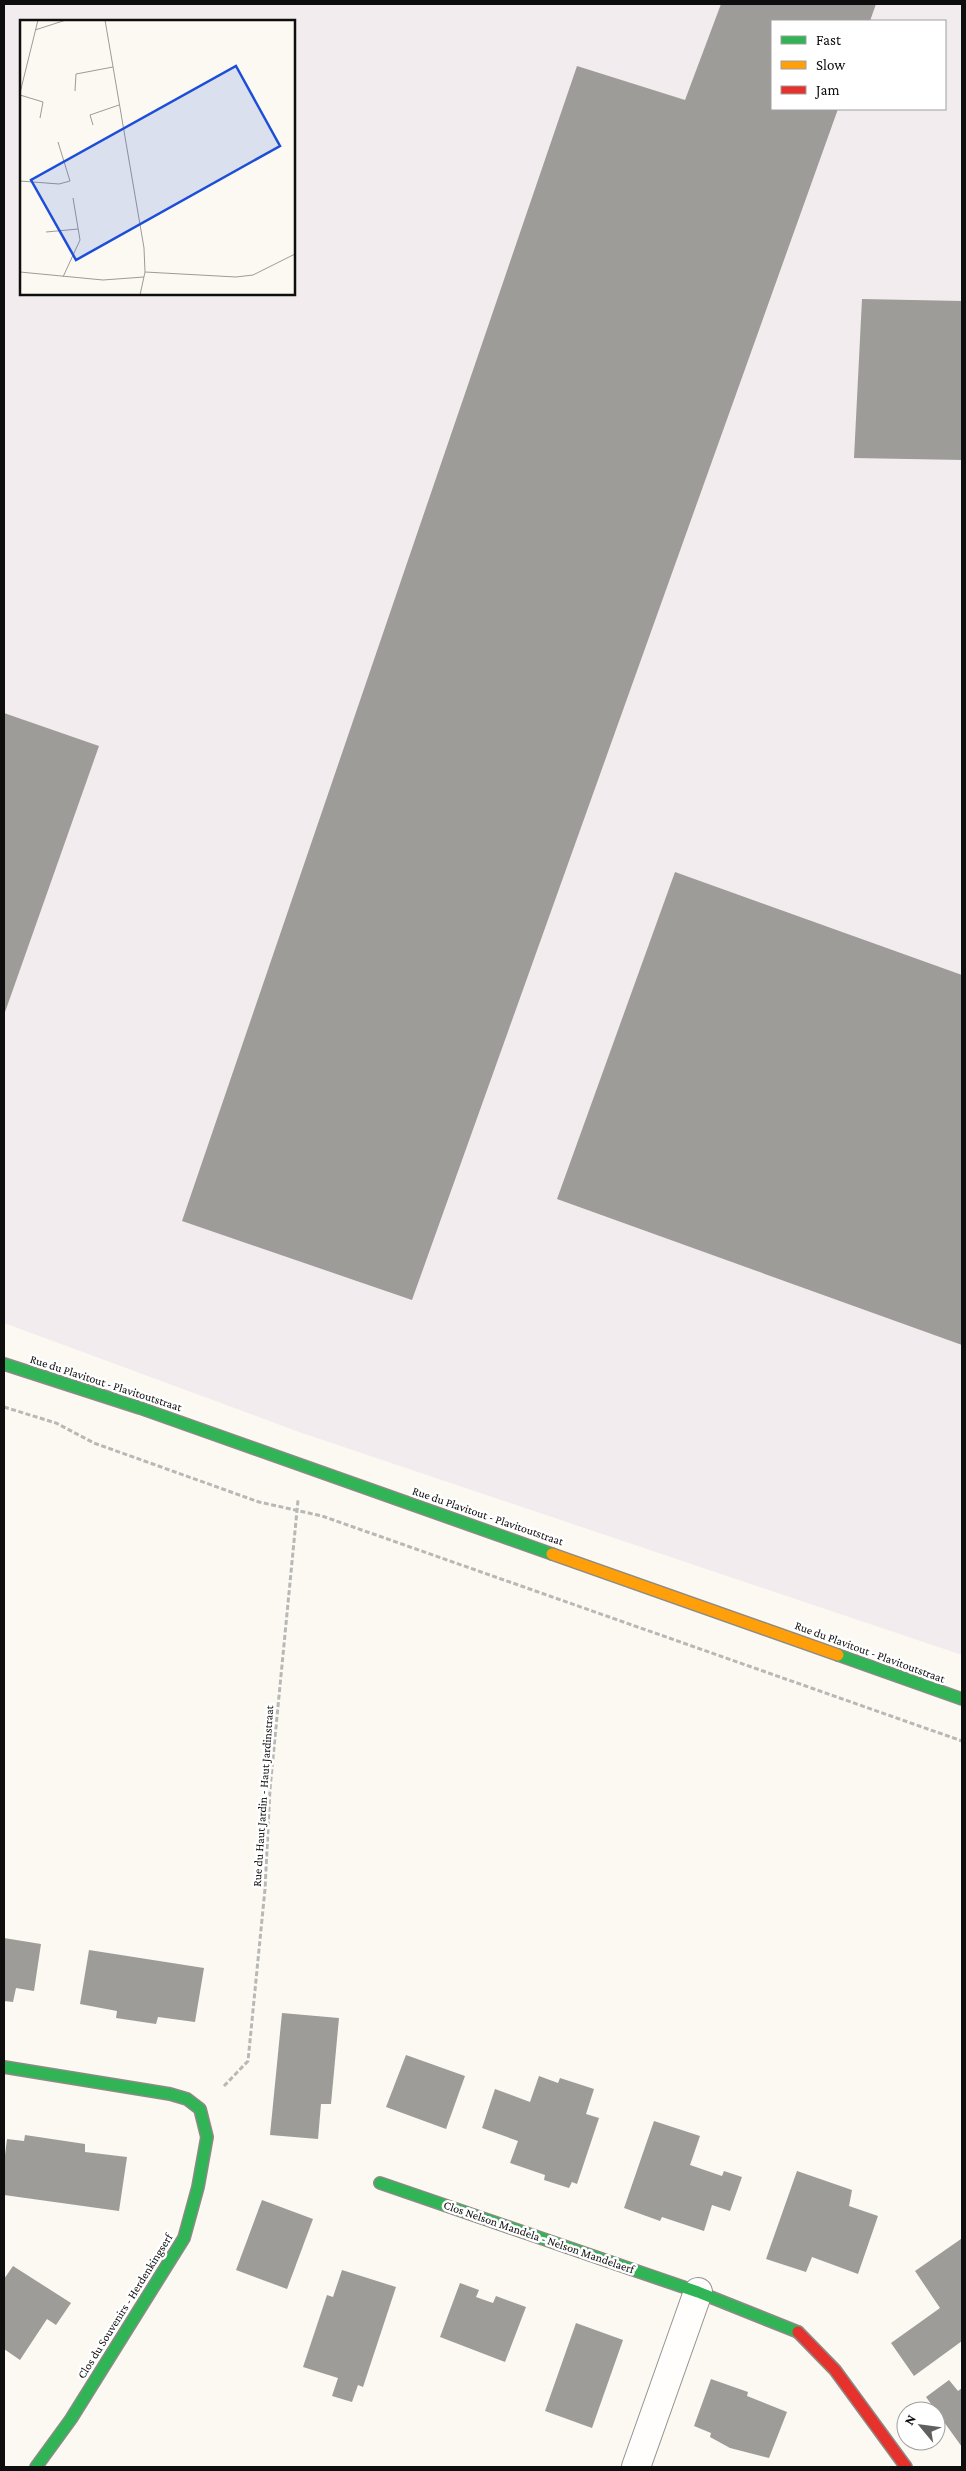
<svg xmlns="http://www.w3.org/2000/svg" width="966" height="2471" font-family="'Crimson Pro',serif">
<style>
.industrial{fill:#f3ecef;fill-rule:evenodd}
.building{fill:#9e9c98}
.lines{fill:none;stroke-linecap:round;stroke-linejoin:round}
.street-casing{stroke:#959491;stroke-width:30}
.fast-casing{stroke:#8c8a87;stroke-width:14}
.slow-casing{stroke:#8c8a87;stroke-width:14}
.jam-casing{stroke:#8c8a87;stroke-width:14}
.path{stroke:#b8b8b6;stroke-width:3;stroke-dasharray:5 2.5;stroke-linecap:butt}
.street{stroke:#fffefd;stroke-width:28}
.fast{stroke:#30b455;stroke-width:11}
.slow{stroke:#ff9f0a;stroke-width:11}
.jam{stroke:#e5322d;stroke-width:11}
.labels{text-anchor:middle;stroke-width:5;stroke-linejoin:round;paint-order:stroke}
.street-label{font-size:12px;fill:#0e0e0e;stroke:#fff}
.inset-road{fill:none;stroke:#9d9b97;stroke-width:1}
.view{fill:#1d4ed8;fill-opacity:0.15;stroke:#1d4ed8;stroke-width:2.5}
.inset-edge{fill:none;stroke:#0e0e0e;stroke-width:2.5}
</style>
<rect width="100%" height="100%" fill="#fcf9f2"/>
<path class="industrial" d="M4,4H962V1655L299,1432L4,1323ZM21,21H294V294H21ZM772,21H945V109H772Z"/>
<g class="building">
<path d="M721,4H876L870,21H772V109H838L412,1300L182,1221L577,66L685,100Z"/>
<path d="M862,299L962,301V460L854,458Z"/>
<path d="M4,713L99,746L4,1015Z"/>
<path d="M675,872L962,975V1345L557,1199Z"/>
<path d="M4,1938L41,1944L34,1991L16,1988L13,2002L4,2001Z"/>
<path d="M89,1950L204,1968L195,2022L158,2017L156,2024L116,2018L117,2011L80,2004Z"/>
<path d="M282,2013L339,2018L331,2104H321L318,2139L270,2135Z"/>
<path d="M406,2055L465,2076L446,2129L386,2107Z"/>
<path d="M539,2076L558,2083L560,2078L594,2089L586,2114L599,2118L577,2184L572,2182L569,2188L544,2180L545,2175L510,2163L518,2141L482,2128L495,2089L530,2102Z"/>
<path d="M654,2121L700,2136L690,2165L722,2176L724,2171L742,2177L730,2211L712,2205L704,2231L662,2217L660,2221L624,2208Z"/>
<path d="M25,2135L85,2144V2152L127,2157L119,2211L4,2195V2163L7,2139L24,2141Z"/>
<path d="M797,2171L852,2190L849,2206L878,2216L858,2274L812,2257L806,2272L766,2259Z"/>
<path d="M262,2200L313,2219L287,2289L236,2270Z"/>
<path d="M961,2239L962,2341L914,2376L891,2343L940,2308L915,2271Z"/>
<path d="M13,2266L71,2303L56,2325L47,2319L20,2360L4,2349V2279Z"/>
<path d="M342,2270L396,2287L363,2387L358,2385L352,2402L332,2396L338,2378L303,2367L327,2295L333,2297Z"/>
<path d="M460,2283L479,2290L476,2297L493,2303L496,2296L526,2307L505,2362L440,2337Z"/>
<path d="M576,2323L623,2340L592,2428L545,2411Z"/>
<path d="M711,2379L748,2392L747,2396L787,2412L769,2458L730,2448L710,2437L711,2433L694,2426Z"/>
<path d="M949,2380L958,2391L962,2388V2447L926,2397Z"/>
</g>
<g class="lines">
<g class="street-casing">
<path id="street" d="M636,2467L698,2292"/>
</g>
<g class="fast-casing">
<g id="fast">
<path d="M4,1364L140,1408L552,1554"/>
<path d="M838,1655L962,1699"/>
<path d="M4,2067L170,2094L187,2099L200,2109L207,2137L198,2187L184,2238L71,2419L36,2467"/>
<path d="M380,2183L698,2292L798,2332"/>
</g>
</g>
<g class="slow-casing">
<path id="slow" d="M552,1554L838,1655"/>
</g>
<g class="jam-casing">
<path id="jam" d="M798,2332L835,2370L906,2467"/>
</g>
<g class="path">
<path d="M4,1407L56,1423L94,1443L259,1502L322,1516L962,1741"/>
<path d="M224,2086L248,2061L265,1889L270,1789L298,1500"/>
</g>
<use href="#street" class="street"/>
<use href="#fast" class="fast"/>
<use href="#slow" class="slow"/>
<use href="#jam" class="jam"/>
</g>
<g class="labels">
<g class="street-label">
<text transform="translate(106 1383) rotate(18)" y="4">Rue du Plavitout - Plavitoutstraat</text>
<text transform="translate(488 1516) rotate(19)" y="4">Rue du Plavitout - Plavitoutstraat</text>
<text transform="translate(870 1652) rotate(20)" y="4">Rue du Plavitout - Plavitoutstraat</text>
<text transform="translate(263 1796) rotate(-86)" y="4">Rue du Haut Jardin - Haut Jardinstraat</text>
<text transform="translate(539 2237) rotate(19)" y="4">Clos Nelson Mandela - Nelson Mandelaerf</text>
<text transform="translate(125 2306) rotate(-58)" y="4">Clos du Souvenirs - Herdenkingserf</text>
</g>
</g>
<g transform="translate(20 20)">
<rect width="275" height="275" fill="#fcf9f2"/>
<path class="inset-road" d="M85,0L124,228L125,252L120,275M15,10L46,0M55,71L56,54L93,47M0,73L18,0M0,75L23,82L20,98M73,105L70,95L99,85M0,161L39,164L50,161L38,122M26,212L58,209M0,252L83,260L124,257M125,252L216,257L233,255L275,234M43,257L60,220L53,178"/>
<path class="view" d="M216,46L260,126L56,240L11,160Z"/>
<rect width="275" height="275" class="inset-edge"/>
</g>
<rect width="966" height="2471" fill="none" stroke="#0e0e0e" stroke-width="10"/>
<rect x="771" y="20" width="175" height="90" fill="#ffffff" stroke="#9f9f9f"/>
<rect x="781" y="36" width="25" height="8" fill="#30b455" stroke="#9f9f9f"/>
<text x="816" y="45" font-size="15" fill="#0e0e0e">Fast</text>
<rect x="781" y="61" width="25" height="8" fill="#ff9f0a" stroke="#9f9f9f"/>
<text x="816" y="70" font-size="15" fill="#0e0e0e">Slow</text>
<rect x="781" y="86" width="25" height="8" fill="#e5322d" stroke="#9f9f9f"/>
<text x="816" y="95" font-size="15" fill="#0e0e0e">Jam</text>
<g transform="translate(921 2426) rotate(299)"><circle r="24" fill="#ffffff" stroke="#9f9f9f"/>
<path d="M0-4L9 19L0 12L-9 19Z" fill="#61605e"/>
<text y="-8" font-size="14" font-weight="bold" text-anchor="middle" fill="#0e0e0e">N</text>
</g>
</svg>
